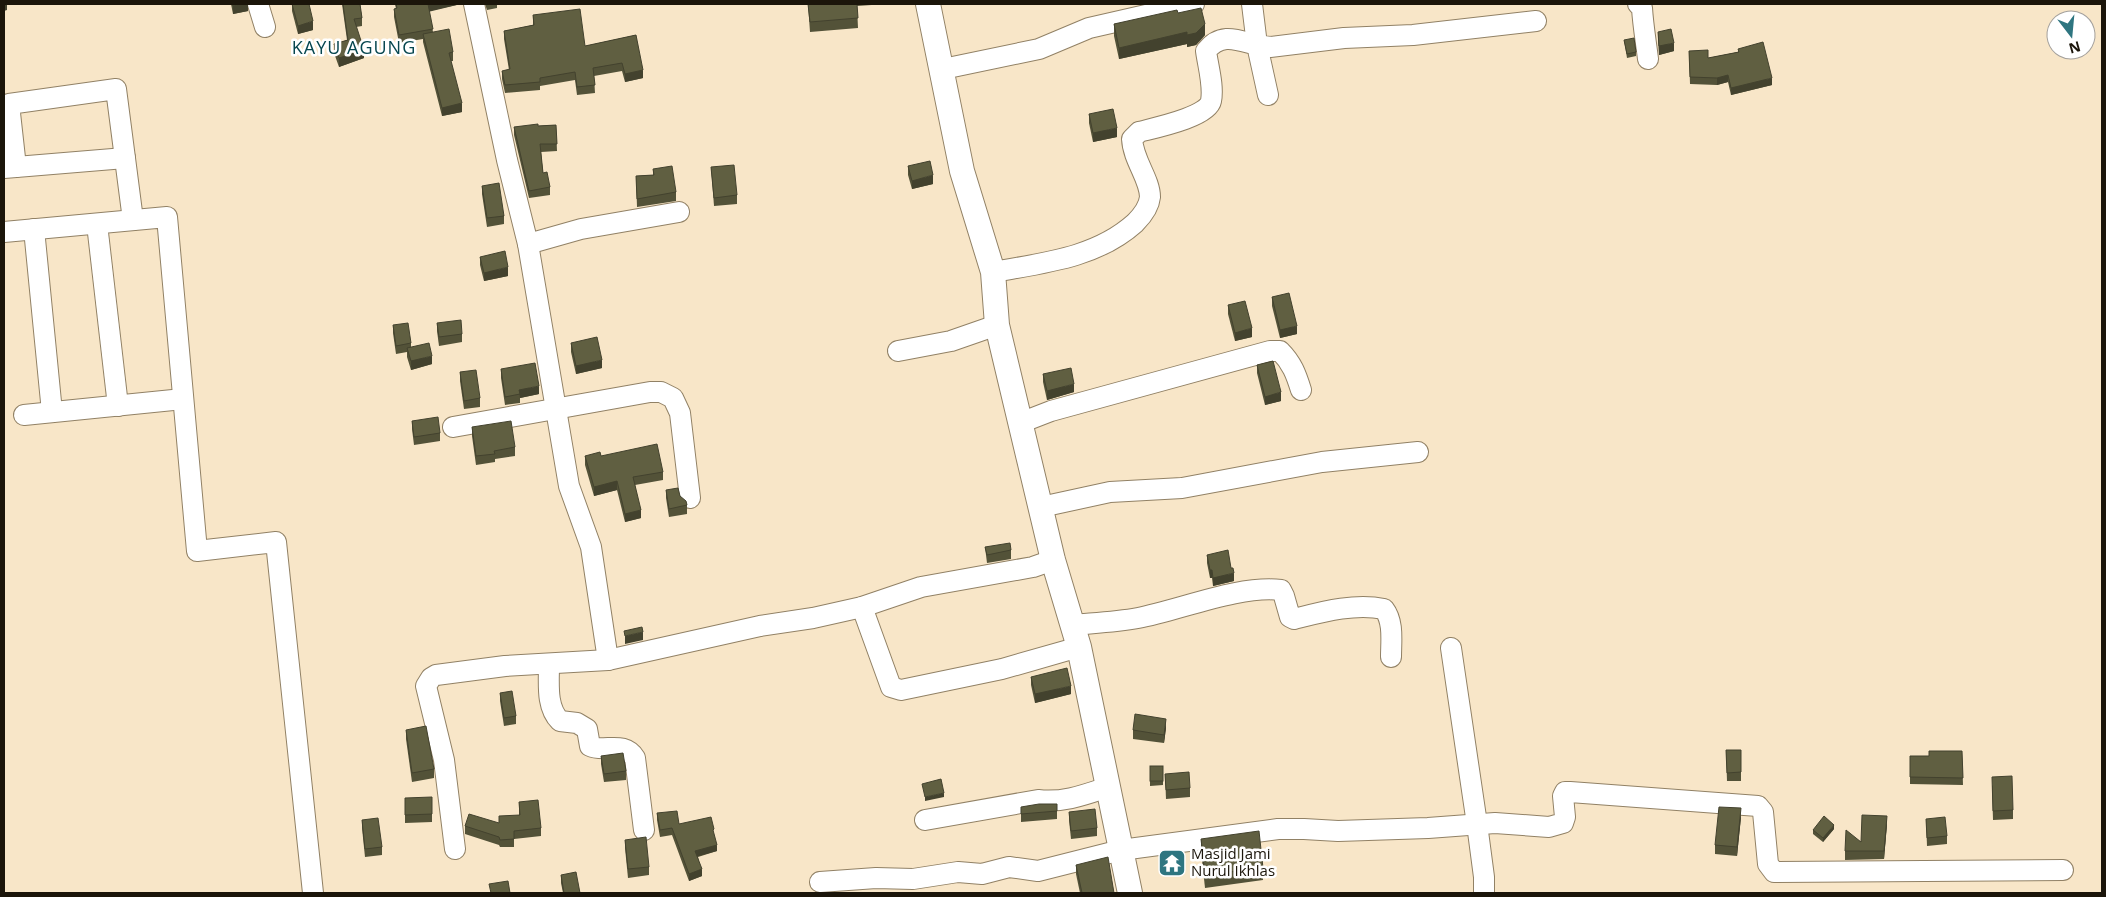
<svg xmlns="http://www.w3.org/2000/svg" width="2106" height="897" font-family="'Open Sans',sans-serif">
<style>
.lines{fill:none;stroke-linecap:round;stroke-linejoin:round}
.minor-casing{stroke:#918165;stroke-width:22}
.tertiary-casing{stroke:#918165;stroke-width:26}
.minor{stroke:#fff;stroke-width:20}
.tertiary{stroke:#fff;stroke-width:24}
.wall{fill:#535238}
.shaded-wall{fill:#43422e}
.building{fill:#605f41;stroke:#43422e}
.labels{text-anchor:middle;stroke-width:5;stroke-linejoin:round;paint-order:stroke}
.poi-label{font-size:15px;fill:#1b150a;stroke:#fff;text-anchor:start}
.quarter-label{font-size:18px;letter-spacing:1px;fill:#06464f;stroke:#fff}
</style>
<rect width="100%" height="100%" fill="#f8e6c8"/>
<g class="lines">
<g class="minor-casing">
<g id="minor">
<path d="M258,4L265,27"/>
<path d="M474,4L507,160L528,244L569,486L591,547L608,660"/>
<path d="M1252,4L1257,45L1270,47L1344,38L1413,35L1536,21"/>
<path d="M1638,4L1642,8C1643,25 1646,42 1648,59"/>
<path d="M943,69L1039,49L1089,28L1194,4"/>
<path d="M16,167L9,104L116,89L133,220"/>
<path d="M4,168L125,158"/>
<path d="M97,224L118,406"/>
<path d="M34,229L52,412"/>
<path d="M4,232L167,217L197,551L276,542L313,893"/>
<path d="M528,244L581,229L679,212"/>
<path d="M993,272C1043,263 1096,258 1135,223C1142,216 1149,207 1150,197C1150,179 1133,160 1132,139L1139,132C1154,128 1208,117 1211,101C1214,86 1208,66 1206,51C1221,32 1237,40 1257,45L1268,95"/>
<path d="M898,351L951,341L997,325"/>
<path d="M24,415L183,399"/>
<path d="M1020,423L1051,411L1270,351H1280C1292,363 1296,374 1301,390"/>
<path d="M453,427L650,392H661L673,398L680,413L690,498"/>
<path d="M1041,507L1110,492L1182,488L1322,462L1418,452"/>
<path d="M862,607L891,687L901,690L1002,669L1079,647"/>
<path d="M1073,625C1094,623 1116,622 1138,618C1180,610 1239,585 1281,590L1284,596L1290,617L1294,619C1322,612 1354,603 1384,609C1394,622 1391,641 1391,657"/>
<path d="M1451,648L1477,824L1484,877V893"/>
<path d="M549,664C549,684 546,707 560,721L577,723L587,729L590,746C604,753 624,740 635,758L644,830"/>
<path d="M925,820L1038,800C1063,803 1084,795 1108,787"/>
<path d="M455,849L444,760L426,686L431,678L436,675L505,666L608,660L760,626L813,618L862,607L921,587L1033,567L1053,560"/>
<path d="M820,882L876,878L913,879L958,872L982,874L1009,867L1038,871L1121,850L1278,829H1304L1338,831L1428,828L1495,823L1549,827L1563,823L1565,817L1563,796L1565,792H1570L1758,806L1763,812L1768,864L1774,872L2063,870"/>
</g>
</g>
<g class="tertiary-casing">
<path id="tertiary" d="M928,4L962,171L993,272L997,325L1053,560L1079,647L1130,893"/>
</g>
<use href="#minor" class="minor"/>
<use href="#tertiary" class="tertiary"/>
</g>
<g class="wall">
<path d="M231,4H248V11L233,14Z"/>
<path d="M292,4L313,30L298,34L292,11Z"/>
<path d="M342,4H360L362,18V26L356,27L364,58L339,67L334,53V44L347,40Z"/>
<path d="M395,4H461L429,11L433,32L453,52V61H451L462,112L442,116L423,42V39L399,43L394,17V9H396Z"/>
<path d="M485,4H497V8L487,10Z"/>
<path d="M808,4H886L857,6L858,28L810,32Z"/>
<path d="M1178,13L1205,35L1196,45L1187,47V44L1119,59L1114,36V24Z"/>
<path d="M533,15L585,46L636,35L643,78L625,82L622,71L594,76L595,93L577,95L575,80L540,86V90L505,93L502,79V71L509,70L504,39V31L533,25Z"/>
<path d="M1658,32L1674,51L1659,55L1658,41Z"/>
<path d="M1624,40L1636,52V56L1627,58Z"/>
<path d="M1738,49L1772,85L1731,95L1728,82L1717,85L1690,84L1689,51L1708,58L1738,52Z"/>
<path d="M1089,114L1117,137L1093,142L1089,123Z"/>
<path d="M556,125L557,151L541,152L543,173L550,187V195L529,198L514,135V127Z"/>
<path d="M908,166L933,184L912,189L908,175Z"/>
<path d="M711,167L737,195V204L714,206Z"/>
<path d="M653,169L676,192V201L637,207L636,176L653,175Z"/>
<path d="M482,186L504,216V224L487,227L482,194Z"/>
<path d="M480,257L508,276L484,281L480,265Z"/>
<path d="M1272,297L1297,334L1280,338L1272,306Z"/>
<path d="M1228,305L1252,337L1235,341L1228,314Z"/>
<path d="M437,323L462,334V342L439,346L437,331Z"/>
<path d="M393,325L411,343V347L432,364L411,370L407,357V352L396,354L393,333Z"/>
<path d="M571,343L602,368L576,374L571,352Z"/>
<path d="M1257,365L1281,401L1265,405L1257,373Z"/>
<path d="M501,369L539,394L520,398V403L505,405L501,378Z"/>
<path d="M460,372L480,398V407L464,409L460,381Z"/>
<path d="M1043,374L1074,392L1047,400L1043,382Z"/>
<path d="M412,421L440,433V441L414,445L412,429Z"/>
<path d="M472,427L515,447V456L495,459V462L476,465L472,436Z"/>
<path d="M585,456H601L663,472V480L635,485L641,518L625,522L617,490L594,496L585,465Z"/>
<path d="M666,490L680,496L687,505V514L669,517L666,498Z"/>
<path d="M985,547L1011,550V559L987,563Z"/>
<path d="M1207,555L1234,581L1213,586L1212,578H1210L1207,563Z"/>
<path d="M1031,677L1071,694L1035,703L1031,685Z"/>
<path d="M500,693L516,716V724L504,726L500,701Z"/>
<path d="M1166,728L1164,743L1133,739V730Z"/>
<path d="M406,730L434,769V778L412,782L406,739Z"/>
<path d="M1726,750H1741V781H1727Z"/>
<path d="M1962,751L1963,785L1910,784V756H1929Z"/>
<path d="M601,756L626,771V780L604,782L601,764Z"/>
<path d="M1150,766H1163V785L1150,786Z"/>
<path d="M1165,774L1190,788V797L1166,799Z"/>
<path d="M1992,785L2013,810V819L1993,820Z"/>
<path d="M405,798L432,814V822L405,823Z"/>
<path d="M519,802L541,828V836L514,839V847H500L499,845L465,834V826L499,823L519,815Z"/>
<path d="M1021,807L1057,811V819L1021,822Z"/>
<path d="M1069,812L1097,828V836L1071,839L1069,820Z"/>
<path d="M657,813L679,824L714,835L717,851L698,857L702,876L689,881L672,835L660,837L657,820Z"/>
<path d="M1741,817L1737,856L1715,854V845Z"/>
<path d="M1926,819L1947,836V844L1927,846Z"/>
<path d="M362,820L382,847V855L365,857L362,828Z"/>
<path d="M1887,824L1884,859L1845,860V851L1861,842Z"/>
<path d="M1834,829L1823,842L1813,834V830Z"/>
<path d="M1201,839L1263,868V880L1205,888L1201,851Z"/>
<path d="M625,840L649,867V875L628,878L625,848Z"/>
<path d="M1076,865L1114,893H1080L1076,874Z"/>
<path d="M561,875L580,893H563L561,883Z"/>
</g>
<g class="shaded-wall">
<path d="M4,4H7V10L4,11Z"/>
<path d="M242,4H248V11L233,14V6Z"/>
<path d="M428,4H461L428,12Z"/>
<path d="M313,21V30L298,34V26Z"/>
<path d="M1205,24V35L1196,45L1187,47V35Z"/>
<path d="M1187,32V44L1119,59V48Z"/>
<path d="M1674,43V51L1659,55V46Z"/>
<path d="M364,50V58L339,67V58Z"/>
<path d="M643,70V78L625,82V74Z"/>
<path d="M1728,75V82L1717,85V78Z"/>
<path d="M1772,78V85L1731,95V88Z"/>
<path d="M462,103V112L442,116V108Z"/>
<path d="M1117,128V137L1093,142V133Z"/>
<path d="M933,175V184L912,189V181Z"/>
<path d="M508,267V276L484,281V273Z"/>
<path d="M1297,326V334L1280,338V330Z"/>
<path d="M1252,328V337L1235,341V333Z"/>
<path d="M432,356V364L411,370V361Z"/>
<path d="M602,360V368L576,374V366Z"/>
<path d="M1074,384V392L1047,400V391Z"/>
<path d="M539,386V394L520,398L519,390Z"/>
<path d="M1281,392V401L1265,405V397Z"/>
<path d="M617,481V490L594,496V487Z"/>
<path d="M641,510V518L625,522V514Z"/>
<rect x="1210" y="570" width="2" height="8"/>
<path d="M1234,573V581L1213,586V578Z"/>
<path d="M643,632V640L625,644V636Z"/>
<path d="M1071,686V694L1035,703V694Z"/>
<path d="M1166,719V728L1164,743V735Z"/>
<path d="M944,793V797L925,801V797Z"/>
<path d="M1741,808V817L1737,856V847Z"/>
<path d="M1887,816V824L1884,859V851Z"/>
<path d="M1834,825V829L1823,842V838Z"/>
<path d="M717,845V851L695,857V851Z"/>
<path d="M702,869V876L689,881V874Z"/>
</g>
<g class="building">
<path d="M233,4H242L233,6Z"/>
<path d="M292,4H309L313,21L298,26Z"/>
<path d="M343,4H360L362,18L354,19L364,50L339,58L334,44L348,40Z"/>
<path d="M396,4H428L433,29L399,35L394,9L397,8Z"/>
<path d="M808,4H857L858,18L810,22Z"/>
<path d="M1201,8L1205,24L1196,33L1187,35V32L1119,48L1114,24L1177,10L1178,13Z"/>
<path d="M580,9L585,46L636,35L643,70L625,74L622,63L593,68L595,85L577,87L575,72L540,78V82L505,85L502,71L510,69L504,31L534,25L533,15Z"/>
<path d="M449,29L453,52L449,53L462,103L442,108L423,34Z"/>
<path d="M1671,29L1674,43L1659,46L1658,32Z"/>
<path d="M1634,38L1636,52L1627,54L1624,40Z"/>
<path d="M1763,42L1772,78L1731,88L1728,75L1717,78L1690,77L1689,51L1708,50V58L1739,52L1738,49Z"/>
<path d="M1113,109L1117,128L1093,133L1089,114Z"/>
<path d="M538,124V126L556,125L557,144H540L543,173L547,172L550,187L529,191L514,127Z"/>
<path d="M930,161L933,175L912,181L908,166Z"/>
<path d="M734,165L737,195L714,198L711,167Z"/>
<path d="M672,166L676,192L637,199L636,176L654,175L653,169Z"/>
<path d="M499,183L504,216L487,218L482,186Z"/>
<path d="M505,251L508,267L484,273L480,257Z"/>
<path d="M1289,293L1297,326L1280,330L1272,297Z"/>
<path d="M1245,301L1252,328L1235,333L1228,305Z"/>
<path d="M461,320L462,334L439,337L437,323Z"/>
<path d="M408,323L411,343L396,346L393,325Z"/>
<path d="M597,337L602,360L576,366L571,343Z"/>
<path d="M429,343L432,356L411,361L407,348Z"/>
<path d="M1273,361L1281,392L1265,397L1257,365Z"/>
<path d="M535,363L539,386L519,390L520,394L505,397L501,369Z"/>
<path d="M1071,368L1074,384L1047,391L1043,374Z"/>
<path d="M476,370L480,398L464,401L460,372Z"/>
<path d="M438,417L440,433L414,437L412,421Z"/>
<path d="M511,421L515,447L494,451L495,454L476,456L472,427Z"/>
<path d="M657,444L663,472L633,477L641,510L625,514L617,481L594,487L585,456L600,452L601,456Z"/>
<path d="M678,488L680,496L686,501L687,505L669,509L666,490Z"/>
<path d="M1010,543L1011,550L987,555L985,547Z"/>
<path d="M1228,550L1231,568H1233L1234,573L1213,578L1212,570H1210L1207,555Z"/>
<path d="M642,627L643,632L625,636L624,631Z"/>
<path d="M1067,668L1071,686L1035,694L1031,677Z"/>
<path d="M512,691L516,716L504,718L500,693Z"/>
<path d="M1135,714L1166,719L1164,735L1133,730Z"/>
<path d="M426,726L434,769L412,773L406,730Z"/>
<path d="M1726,750H1741V772L1727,773Z"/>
<path d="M1929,751H1962L1963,778L1910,777V756H1929Z"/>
<path d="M623,753L626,771L604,774L601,756Z"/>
<rect x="1150" y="766" width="13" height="15"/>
<path d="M1189,772L1190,788L1166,790L1165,774Z"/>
<path d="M2012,776L2013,810L1993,811L1992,777Z"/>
<path d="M941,779L944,793L925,797L922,784Z"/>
<path d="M432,797V814L405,815V798Z"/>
<path d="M538,800L541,828L514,831V839L500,840L499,837L465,826L469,814L499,823V816L520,815L519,802Z"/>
<path d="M1039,804H1057V811L1021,814V807Z"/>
<path d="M1719,807L1741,808L1737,847L1715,845Z"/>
<path d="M1095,809L1097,828L1071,831L1069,812Z"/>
<path d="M677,811L679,824L711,817L714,829L713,830L717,845L695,851L702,869L689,874L672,828L660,830L657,813Z"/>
<path d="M1862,815L1887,816L1884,851H1845L1846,830L1861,842Z"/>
<path d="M1824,816L1834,825L1823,838L1813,830Z"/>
<path d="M1945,817L1947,836L1927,838L1926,819Z"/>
<path d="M378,818L382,847L365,849L362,820Z"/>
<path d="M1259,831L1263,868L1205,875L1201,839Z"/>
<path d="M646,837L649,867L628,869L625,840Z"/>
<path d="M1108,857L1114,893H1082L1076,865Z"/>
<path d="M576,872L580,893H564L561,875Z"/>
<path d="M508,881L510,893H491L489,884Z"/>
</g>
<defs>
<g id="temple-square" transform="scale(1.4375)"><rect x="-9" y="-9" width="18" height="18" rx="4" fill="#2e7580" stroke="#fff"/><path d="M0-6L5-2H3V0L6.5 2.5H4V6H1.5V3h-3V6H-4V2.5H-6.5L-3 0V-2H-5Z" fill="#fff"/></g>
</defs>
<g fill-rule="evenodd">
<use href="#temple-square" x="1172" y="863"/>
</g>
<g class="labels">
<g class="poi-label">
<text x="1191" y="859">Masjid Jami<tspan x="1191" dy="17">Nurul Ikhlas</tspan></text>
</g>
<g class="quarter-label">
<text x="354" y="54">KAYU AGUNG</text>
</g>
</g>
<rect width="2106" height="897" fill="none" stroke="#1b150a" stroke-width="10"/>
<g transform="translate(2071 35) rotate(164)"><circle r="24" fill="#ffffff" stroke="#a4a19d"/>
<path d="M0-4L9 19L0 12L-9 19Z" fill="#2e7580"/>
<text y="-8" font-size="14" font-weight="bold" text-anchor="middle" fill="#1b150a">N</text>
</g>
</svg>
